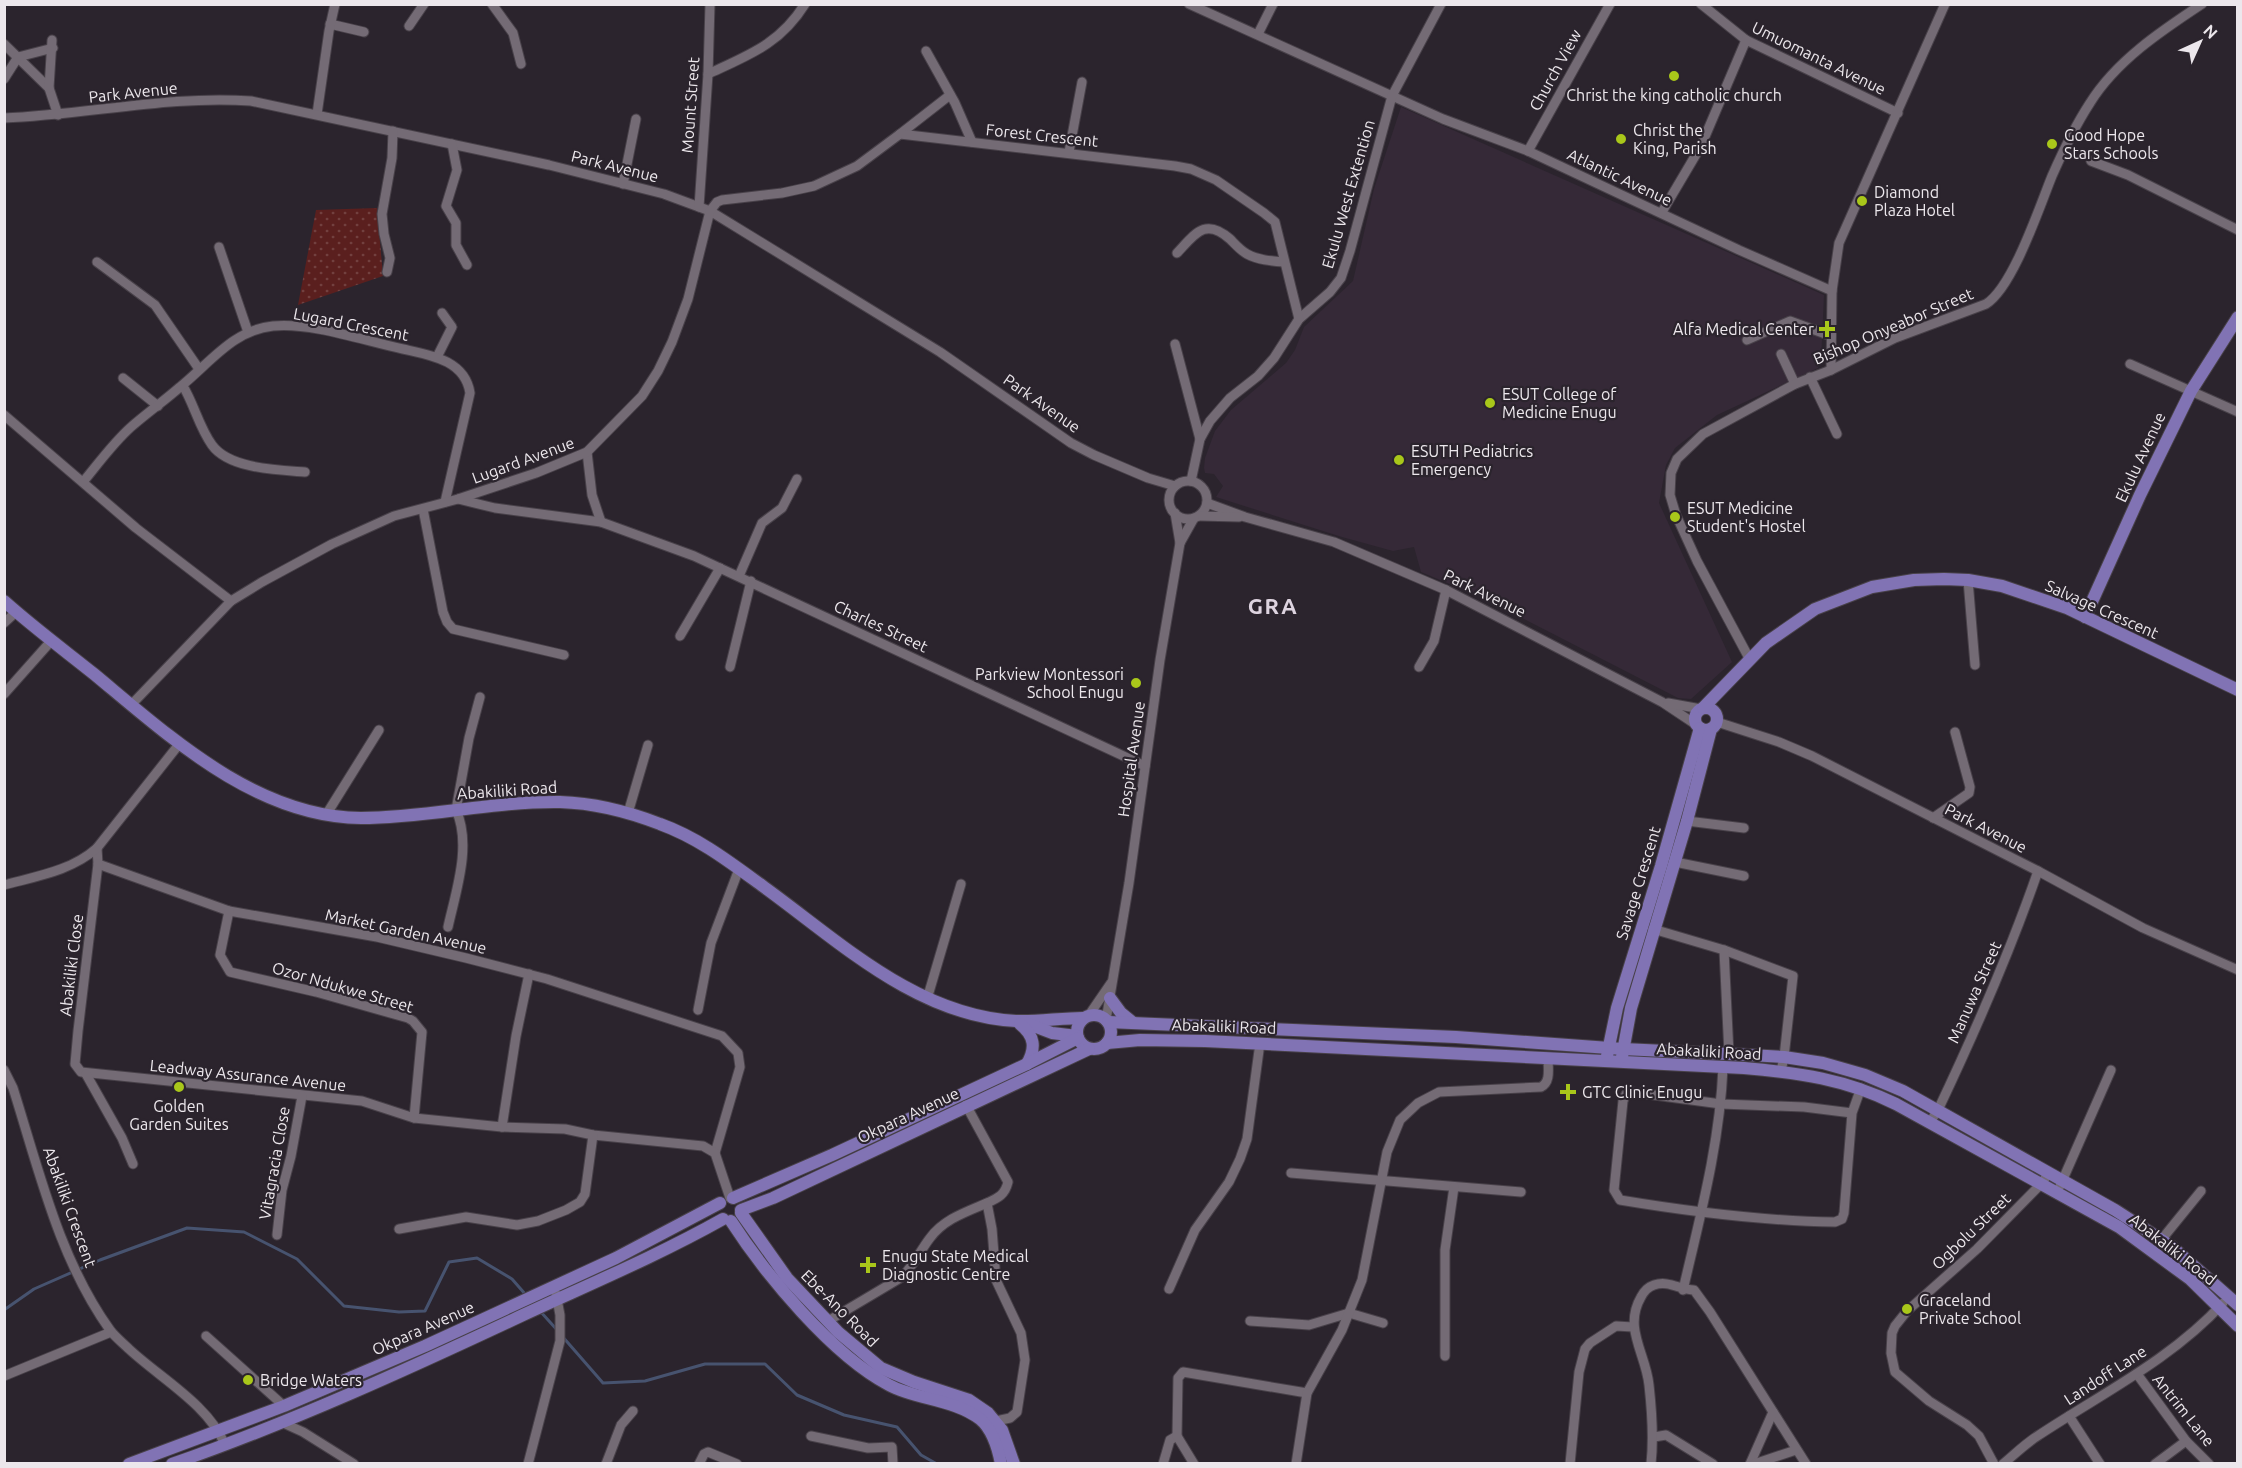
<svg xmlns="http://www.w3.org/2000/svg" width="2242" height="1468" font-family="Ubuntu,sans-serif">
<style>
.built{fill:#352937}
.grass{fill:url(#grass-dots)}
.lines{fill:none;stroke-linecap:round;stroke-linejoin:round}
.stream{stroke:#47536f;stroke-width:3}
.minor-casing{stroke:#484149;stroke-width:11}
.major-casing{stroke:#484149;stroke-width:14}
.minor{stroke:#746b75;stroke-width:9}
.major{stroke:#8173b4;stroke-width:12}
.poi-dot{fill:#a9c71a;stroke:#2b242d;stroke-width:2}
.labels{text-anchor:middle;stroke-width:4.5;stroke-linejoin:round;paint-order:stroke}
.street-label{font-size:16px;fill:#ece7ec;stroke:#2b242d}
.poi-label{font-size:16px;fill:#ece7ec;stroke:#2b242d;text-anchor:start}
.district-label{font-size:22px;font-weight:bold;letter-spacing:1.5px;fill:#ded4e0;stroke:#2b242d}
</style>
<defs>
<pattern id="grass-dots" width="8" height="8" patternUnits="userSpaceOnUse" patternTransform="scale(1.5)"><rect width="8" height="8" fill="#5a1f1e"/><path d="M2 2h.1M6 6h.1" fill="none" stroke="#72403f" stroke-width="1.8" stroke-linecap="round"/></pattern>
</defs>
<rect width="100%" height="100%" fill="#2b242d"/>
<path class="built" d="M1401,107L1824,295L1821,361L1818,368L1717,415L1675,448L1666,465L1659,503L1732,662L1691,699L1678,698L1481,597L1421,572L1414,547L1393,551L1342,537L1216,497L1223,486L1214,474L1205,473L1204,468L1205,458L1215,431L1231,410L1286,363L1295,350L1304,327L1353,281L1374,189Z"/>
<path class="grass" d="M377,208L383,276L298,305L316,210Z"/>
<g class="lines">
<g class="stream">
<path d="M4,1310L34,1289L100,1260L187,1228L244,1232L297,1259L344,1306L399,1312L425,1311L449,1262L477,1258L512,1279L526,1295"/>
<path d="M540,1311L558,1331"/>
<path d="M562,1336L603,1383L645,1381L705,1364H765L797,1395L844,1415L897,1427L921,1455L937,1464"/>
</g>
<g class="minor-casing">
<g id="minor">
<path d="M492,4L513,33L521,64"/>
<path d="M1189,4L1443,119L1528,151L1739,250L1832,291"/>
<path d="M1701,4L1746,40L1898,113"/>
<path d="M330,24L364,32"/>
<path d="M409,26L424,4"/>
<path d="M1258,34L1273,4"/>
<path d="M4,44L49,88L58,115"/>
<path d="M926,51L955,103L972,142"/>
<path d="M708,74C749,55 780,44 805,4"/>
<path d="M4,79L18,57L53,48"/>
<path d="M49,88L52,40"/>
<path d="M317,114L329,31L335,4"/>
<path d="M4,118C87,115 169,95 251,101L549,165L664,194L710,211L940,352L1071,443L1094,455L1148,478L1175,486"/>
<path d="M900,134L950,95"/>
<path d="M452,144L457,170L446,206L456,223V245L467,265"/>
<path d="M1528,151L1610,4"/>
<path d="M1069,152L1082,82"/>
<path d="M2091,161L2128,175L2238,230"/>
<path d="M623,184L636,119"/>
<path d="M699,207L708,74L710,4"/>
<path d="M1662,212L1701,146L1746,40"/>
<path d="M219,247L248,332"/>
<path d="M1177,253C1195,234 1205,217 1230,239C1235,244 1240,250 1247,254C1258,260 1271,261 1284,262"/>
<path d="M97,262L155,305L199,369"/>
<path d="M387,272L390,258L384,234L382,214L392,158L393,131"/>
<path d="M1747,340L1790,321L1831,336"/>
<path d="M1175,344L1200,439"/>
<path d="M1781,354L1795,384"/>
<path d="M437,357L452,327L442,313"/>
<path d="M2130,364L2238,412"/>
<path d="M1831,370L1832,291L1839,243L1945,4"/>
<path d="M1810,377L1837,434"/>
<path d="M123,378L158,406"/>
<path d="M183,386C194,404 199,427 212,445C229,469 279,470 305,472"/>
<path d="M4,415L136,528L231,601"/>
<path d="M587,452L592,495L601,522"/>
<circle cx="1188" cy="500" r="19"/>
<path d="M1191,481L1200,439L1210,421L1230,398L1258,376L1274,358L1299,319L1330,292L1341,278L1350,251L1392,96L1441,4"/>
<path d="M83,482C98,464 113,443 131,427C147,413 164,401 180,387C210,363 233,330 273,326C311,322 365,341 403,349C430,355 465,360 470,393L445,502"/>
<path d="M458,499L495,508L601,522L694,556L1145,766"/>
<path d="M1207,503L1245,517L1334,542L1446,590L1662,702L1698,726"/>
<path d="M423,509L443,612L447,622L453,629L564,655"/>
<path d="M1199,516L1239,517"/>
<path d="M1180,543L1194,518"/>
<path d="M739,576L762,523L782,508L797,479"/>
<path d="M1968,580L1975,665"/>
<path d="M4,623L16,612"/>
<path d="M680,636L720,568"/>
<path d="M1749,658L1697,561L1676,515L1670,495L1671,473L1677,459L1703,434L1795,384L1831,370L1895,338L1986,304C2013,287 2039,208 2052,176C2063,151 2075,126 2090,103C2116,61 2161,31 2202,4"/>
<path d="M730,667L751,581"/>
<path d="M1419,667L1434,641L1446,590"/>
<path d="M4,694L52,640"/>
<path d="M1668,703L1701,709"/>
<path d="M131,705L231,601L262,582L332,544L394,516L458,499L536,473L587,452L642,396L658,371L672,342L688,299L710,211L717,202L722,200L782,193L814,186L857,166L900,134L1175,166L1191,169L1216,180L1264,213L1275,222L1299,319"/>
<path d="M1717,722L1779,742L1812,756L2038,871L2143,928L2238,970"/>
<path d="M628,813L648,745"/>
<path d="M326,815L379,730"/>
<path d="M1933,818L1969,793L1970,787L1955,732"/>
<path d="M1687,821L1744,828"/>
<path d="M97,848L98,864L229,911L377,937L466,958L547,979L722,1036L738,1053L740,1067L715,1153"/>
<path d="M1675,862L1744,876"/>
<path d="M98,864L78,1031L75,1064L81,1072L362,1101L414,1118L502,1127L565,1129L593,1135L703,1146L715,1153L730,1198"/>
<path d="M4,885C37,876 71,871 97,848L180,743"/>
<path d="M229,911L220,955L230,972L316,992L408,1018L413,1021L422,1032L414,1118"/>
<path d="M448,927C456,891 472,845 456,810L469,738L480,697"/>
<path d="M1653,929L1724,950L1793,976L1784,1057L1781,1071"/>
<path d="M1724,950L1729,1054"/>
<path d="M927,999L961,884"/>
<path d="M698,1010L711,943L739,869"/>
<path d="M1089,1015L1111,983"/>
<path d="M1106,1020L1129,883L1160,660L1180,543L1175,513"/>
<path d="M4,1070L13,1088C39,1170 59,1259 110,1330C115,1337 123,1343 129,1349C160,1378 209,1405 225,1445"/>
<path d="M86,1074L122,1138L133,1164"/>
<path d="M966,1105L1008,1182C1005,1195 998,1198 987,1203L992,1229L996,1280L1021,1333L1025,1360L1017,1412L1010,1418L996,1421"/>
<path d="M1852,1113L1804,1107L1721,1104L1632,1092L1626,1094L1623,1101L1614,1190L1620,1200C1692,1212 1763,1221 1835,1222L1842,1219L1844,1213L1852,1113L1861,1088"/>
<path d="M1930,1122L1938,1110C1975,1032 2010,952 2038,871"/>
<path d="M502,1127L516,1036L529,974"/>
<path d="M1291,1173L1521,1192"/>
<path d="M2060,1186L2111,1070"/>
<path d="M399,1229L466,1217L517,1225L538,1221L566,1210L580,1202L585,1194L593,1135"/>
<path d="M277,1235L282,1190L291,1156L302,1096"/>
<path d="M2162,1239L2201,1191"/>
<path d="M1169,1289L1195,1230L1229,1182L1240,1159L1247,1139L1260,1043"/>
<path d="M1683,1290C1700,1217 1720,1143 1723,1067"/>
<path d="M828,1321L902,1277C914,1265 920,1251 930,1238C944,1219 966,1212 987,1203"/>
<path d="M1250,1321L1309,1325L1349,1313L1383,1323"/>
<path d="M206,1336L284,1406"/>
<path d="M1445,1356V1250L1454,1187"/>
<path d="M2137,1374L2186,1441L2209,1464"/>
<path d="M4,1376L111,1332"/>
<path d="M2069,1416L2100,1464"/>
<path d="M281,1422L303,1432L354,1464"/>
<path d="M811,1436L868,1448L892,1447L893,1464"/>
<path d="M1654,1437L1666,1435L1713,1464"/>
<path d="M528,1464L560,1341V1315L556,1294"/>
<path d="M606,1464L621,1425L633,1411"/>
<path d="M699,1464L704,1454L708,1452L737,1464"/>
<path d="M1163,1464L1170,1440L1177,1436"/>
<path d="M1194,1464L1177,1436L1178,1378L1183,1372L1307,1393"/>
<path d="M1296,1464L1307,1393L1342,1330L1362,1280L1387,1152L1400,1120L1418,1103L1439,1092L1541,1087C1551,1082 1548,1069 1548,1058"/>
<path d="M1570,1464L1579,1372L1585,1349L1590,1343L1616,1326L1633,1327"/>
<path d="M1651,1464C1654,1437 1652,1412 1649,1385C1646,1354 1623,1328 1641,1297C1644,1291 1648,1287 1654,1285C1669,1280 1680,1290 1694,1290L1710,1312L1806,1464"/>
<path d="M1750,1464L1773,1412"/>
<path d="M1754,1464L1796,1450"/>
<path d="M1994,1464L1979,1436L1967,1425L1929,1401L1895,1372L1891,1353L1892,1333L1895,1326L1907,1311L1977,1249L2042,1183L2049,1172"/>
<path d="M2003,1464C2015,1454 2026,1443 2039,1435C2101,1394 2172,1359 2223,1303"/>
<path d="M2155,1464L2186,1441"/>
</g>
</g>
<g class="major-casing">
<g id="major">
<path d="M4,601C33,627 64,650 94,674C170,737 256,817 361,818C427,818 493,801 560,802C594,803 629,812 660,824C699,838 731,863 764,887C840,942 917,1016 1016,1021C1036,1022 1062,1018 1083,1018"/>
<path d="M2085,617L2140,495L2191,391L2238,317"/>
<circle cx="1706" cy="719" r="11"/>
<path d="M1703,708L1766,643L1815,609L1872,587L1914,580L1944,579L1968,580L2002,586L2067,608L2238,690"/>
<path d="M1110,998L1121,1013L1132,1022"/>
<circle cx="1094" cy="1032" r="17"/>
<path d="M1023,1022L1052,1033L1077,1036"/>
<path d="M1108,1022L1456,1037L1623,1049L1750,1055L1784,1057L1823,1063L1865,1075L1903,1091L2115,1210L2171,1246L2238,1305"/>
<path d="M1020,1024C1035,1036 1036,1048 1027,1064"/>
<path d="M1107,1043L1140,1040L1205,1041L1744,1068C1800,1073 1845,1079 1896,1104L2119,1227L2190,1279L2238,1326"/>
<path d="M1607,1056L1617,1008L1661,866L1700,728"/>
<path d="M1622,1057L1631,1008L1687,821L1711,729"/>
<path d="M733,1198L832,1155L1027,1064L1078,1038"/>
<path d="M741,1210L773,1198L1089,1049"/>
<path d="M741,1213L787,1278L838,1332L881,1368L914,1382L969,1400L988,1413L1002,1430L1014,1464"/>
<path d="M731,1221C766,1275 832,1355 889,1385C917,1400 954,1399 980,1419C992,1429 998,1448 1001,1464"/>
<path d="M129,1464L284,1406L425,1346L616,1258L720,1203"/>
<path d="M172,1464C292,1422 408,1369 523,1315C590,1284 659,1255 723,1219"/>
</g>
</g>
<use href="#minor" class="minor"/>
<use href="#major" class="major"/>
</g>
<g class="poi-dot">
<circle cx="1674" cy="76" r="6"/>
<circle cx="1621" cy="139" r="6"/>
<circle cx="2052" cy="144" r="6"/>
<circle cx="1862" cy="201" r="6"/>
<path d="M1824 320h6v6h6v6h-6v6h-6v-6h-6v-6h6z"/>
<circle cx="1490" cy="403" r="6"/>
<circle cx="1399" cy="460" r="6"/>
<circle cx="1675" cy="517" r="6"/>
<circle cx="1136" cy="683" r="6"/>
<circle cx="179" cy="1087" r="6"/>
<path d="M1565 1083h6v6h6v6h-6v6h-6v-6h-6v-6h6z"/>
<path d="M865 1256h6v6h6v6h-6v6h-6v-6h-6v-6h6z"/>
<circle cx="1907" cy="1309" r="6"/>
<circle cx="248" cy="1380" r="6"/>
</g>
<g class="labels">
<g class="street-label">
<text transform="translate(1819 58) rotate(26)" y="6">Umuomanta Avenue</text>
<text transform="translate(1555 70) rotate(-61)" y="6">Church View</text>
<text transform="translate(133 92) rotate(-6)" y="6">Park Avenue</text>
<text transform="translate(690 105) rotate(-86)" y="6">Mount Street</text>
<text transform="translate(1042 135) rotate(6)" y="6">Forest Crescent</text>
<text transform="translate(615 166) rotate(14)" y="6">Park Avenue</text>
<text transform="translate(1620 177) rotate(25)" y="6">Atlantic Avenue</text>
<text transform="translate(1348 194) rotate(-74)" y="6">Ekulu West Extention</text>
<text transform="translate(351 324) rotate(11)" y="6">Lugard Crescent</text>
<text transform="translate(1893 326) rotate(-23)" y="6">Bishop Onyeabor Street</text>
<text transform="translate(1042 403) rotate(35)" y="6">Park Avenue</text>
<text transform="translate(2140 457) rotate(-65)" y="6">Ekulu Avenue</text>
<text transform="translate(523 460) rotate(-20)" y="6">Lugard Avenue</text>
<text transform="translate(1485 593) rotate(26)" y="6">Park Avenue</text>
<text transform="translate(2102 609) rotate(24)" y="6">Salvage Crescent</text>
<text transform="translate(881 626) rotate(25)" y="6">Charles Street</text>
<text transform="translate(1131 759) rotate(-82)" y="6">Hospital Avenue</text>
<text transform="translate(507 790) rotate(-4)" y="6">Abakiliki Road</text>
<text transform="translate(1986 828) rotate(27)" y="6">Park Avenue</text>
<text transform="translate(1638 883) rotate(-73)" y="6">Savage Crescent</text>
<text transform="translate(406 931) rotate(12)" y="6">Market Garden Avenue</text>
<text transform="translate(71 965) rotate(-83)" y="6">Abakiliki Close</text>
<text transform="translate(343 987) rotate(16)" y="6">Ozor Ndukwe Street</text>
<text transform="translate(1974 992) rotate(-66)" y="6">Manuwa Street</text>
<text transform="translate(1224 1026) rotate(2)" y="6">Abakaliki Road</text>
<text transform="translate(1709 1051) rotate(3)" y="6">Abakaliki Road</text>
<text transform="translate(248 1075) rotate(6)" y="6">Leadway Assurance Avenue</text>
<text transform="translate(908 1115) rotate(-25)" y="6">Okpara Avenue</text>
<text transform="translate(274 1163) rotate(-80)" y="6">Vitagracia Close</text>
<text transform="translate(70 1207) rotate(70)" y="6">Abakiliki Crescent</text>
<text transform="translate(1971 1231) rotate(-44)" y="6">Ogbolu Street</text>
<text transform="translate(2173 1249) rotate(38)" y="6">Abakaliki Road</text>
<text transform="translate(840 1308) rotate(45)" y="6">Ebe-Ano Road</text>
<text transform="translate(423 1328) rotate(-24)" y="6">Okpara Avenue</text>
<text transform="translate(2105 1375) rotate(-33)" y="6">Landoff Lane</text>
<text transform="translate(2184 1410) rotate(51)" y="6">Antrim Lane</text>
</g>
<g class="poi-label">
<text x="1674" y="101" text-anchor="middle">Christ the king catholic church</text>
<text x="1633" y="136">Christ the<tspan x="1633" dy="18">King, Parish</tspan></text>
<text x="2064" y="141">Good Hope<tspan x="2064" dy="18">Stars Schools</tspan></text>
<text x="1874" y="198">Diamond<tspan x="1874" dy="18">Plaza Hotel</tspan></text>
<text x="1814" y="335" text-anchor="end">Alfa Medical Center</text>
<text x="1502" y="400">ESUT College of<tspan x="1502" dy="18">Medicine Enugu</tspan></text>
<text x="1411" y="457">ESUTH Pediatrics<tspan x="1411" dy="18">Emergency</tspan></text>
<text x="1687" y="514">ESUT Medicine<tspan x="1687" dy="18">Student's Hostel</tspan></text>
<text x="1124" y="680" text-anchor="end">Parkview Montessori<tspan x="1124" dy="18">School Enugu</tspan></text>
<text x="1582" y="1098">GTC Clinic Enugu</text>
<text x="179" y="1112" text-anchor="middle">Golden<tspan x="179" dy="18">Garden Suites</tspan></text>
<text x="882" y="1262">Enugu State Medical<tspan x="882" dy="18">Diagnostic Centre</tspan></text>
<text x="1919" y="1306">Graceland<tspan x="1919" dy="18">Private School</tspan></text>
<text x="260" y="1386">Bridge Waters</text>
</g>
<g class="district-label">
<text x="1273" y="614">GRA</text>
</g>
</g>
<rect width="2242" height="1468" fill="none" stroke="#ece7ec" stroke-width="12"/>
<g transform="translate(2200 42) rotate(45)" stroke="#2b242d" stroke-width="4.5" paint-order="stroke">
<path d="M0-4.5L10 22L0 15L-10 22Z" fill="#ece7ec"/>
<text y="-9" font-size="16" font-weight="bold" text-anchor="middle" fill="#ece7ec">N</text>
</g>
</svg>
